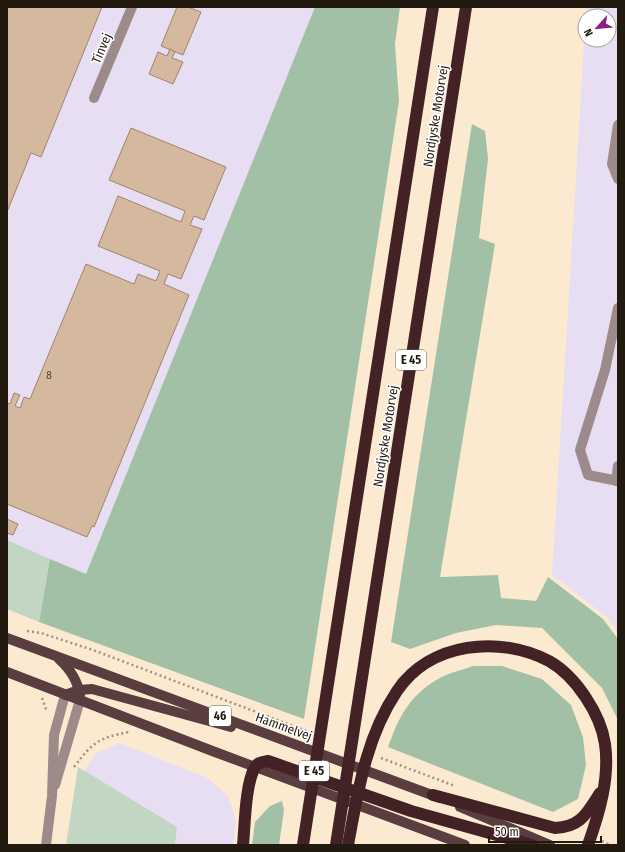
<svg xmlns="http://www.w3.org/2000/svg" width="625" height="852" font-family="'Fira Sans Condensed',sans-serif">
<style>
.industrial{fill:#e7def4}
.green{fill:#c1d7c3}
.forest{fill:#a1c0a5}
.building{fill:#d5b99e;stroke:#9f846b}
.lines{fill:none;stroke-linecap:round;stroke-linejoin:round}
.path{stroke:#a0927e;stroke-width:2.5;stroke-dasharray:2 3;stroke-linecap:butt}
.minor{stroke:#9d8b8b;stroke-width:10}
.major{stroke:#5a3d3e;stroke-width:10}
.highway{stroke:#422224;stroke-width:12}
.labels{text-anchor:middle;stroke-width:3;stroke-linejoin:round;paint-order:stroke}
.number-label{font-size:11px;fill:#4f4232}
.shield{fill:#fff;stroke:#645f56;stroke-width:1}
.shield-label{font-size:12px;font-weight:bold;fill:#221a0e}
.street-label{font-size:13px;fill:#221a0e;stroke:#fff}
</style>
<rect width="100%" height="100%" fill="#fcead0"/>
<g class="industrial">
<path d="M7,7H315L86,575L7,540Z"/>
<path d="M586,7H618V632L607,617L552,575L585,27V40H609V16H586Z"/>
<path d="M120,743L208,778L228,796L236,822L233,845H70L79,778L96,753Z"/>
</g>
<g class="green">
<path d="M7,540L50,559L39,622L7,609Z"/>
<path d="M78,767L177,827L175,845H66Z"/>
</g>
<g class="forest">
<path d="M315,7H400L395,44L399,101L304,719L39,622L50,559L86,574Z"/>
<path d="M472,124L485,131L488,159L479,238L495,244L440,577L498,575L501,598L536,601L548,577L603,619L618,639V720L602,688L542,628L496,625L456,633L410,649L391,642Z"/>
<path d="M473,666H502L542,679L571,705L583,737L586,765L578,799L553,812L388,747C399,717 409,696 438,679C448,673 462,670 473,666Z"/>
<path d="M282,801L284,810L279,845H252L255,822L270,806Z"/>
</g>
<g class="building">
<path d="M7,7H102L41,157L31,153L7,212Z"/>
<path d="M177,7H188L201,12L183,55L161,46Z"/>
<path d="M170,49L175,52L172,58L183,62L173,84L149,74L158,52L167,56Z"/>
<path d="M131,128L226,167L204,220L194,216L190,225L202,229L181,279L168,274L164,284L189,295L94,527L92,526L87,537L7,504V403L10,404L14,393L20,395L15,406L20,408L24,397L30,399L86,264L134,284L138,274L156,281L160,271L98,246L118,196L181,222L185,211L109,180Z"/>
<path d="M7,519L18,524L13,535L7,533Z"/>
</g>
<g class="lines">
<g class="path">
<path d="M27,631L41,633L93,650L309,732"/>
<path d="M42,698L47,712"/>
<path d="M381,758L455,786"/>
<path d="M74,767C93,742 98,738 129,732"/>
<path d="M602,841L610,845"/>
</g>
<g class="minor">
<path d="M94,98L132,7"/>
<path d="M618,125L612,164L618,179"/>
<path d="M618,308L605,370L580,450L588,475L618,481"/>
<path d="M616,481L618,466"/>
<path d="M55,785L80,700"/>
<path d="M46,845L52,796L54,735L65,695"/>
</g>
<g class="major">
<path d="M7,638L440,798"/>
<path d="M59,659C70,669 78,681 80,696"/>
<path d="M7,672L215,752L465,845"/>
<path d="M65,695L79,690L92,689L231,727"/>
<path d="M460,807L550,845"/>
</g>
<g class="highway">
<path d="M433,795L555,828C581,827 587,813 600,793"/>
<path d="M243,845C245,825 245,785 255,767C258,762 263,762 268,761L411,811L532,845"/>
<path d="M303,845L433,7"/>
<path d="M336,845L466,7"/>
<path d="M348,845C358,791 366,737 397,691C430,642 500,635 549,661C576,676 601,715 605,744C610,778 599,814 588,845"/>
</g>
</g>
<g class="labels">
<g class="number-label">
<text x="49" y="379">8</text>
</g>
<g class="shield">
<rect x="396" y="350" width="30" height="20" rx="3"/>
<rect x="209" y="706" width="22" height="20" rx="3"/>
<rect x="299" y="761" width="30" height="20" rx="3"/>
</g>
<g class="shield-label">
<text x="411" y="364">E 45</text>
<text x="220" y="720">46</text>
<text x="314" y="775">E 45</text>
</g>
<g class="street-label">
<text transform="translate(101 48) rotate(-67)" y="5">Tinvej</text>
<text transform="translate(435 116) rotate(-81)" y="5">Nordjyske Motorvej</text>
<text transform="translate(385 436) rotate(-81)" y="5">Nordjyske Motorvej</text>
<text transform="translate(284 726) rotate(20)" y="5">Hammelvej</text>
</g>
</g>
<rect width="625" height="852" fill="none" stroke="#221a0e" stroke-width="16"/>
<g transform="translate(597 28) rotate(243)"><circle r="19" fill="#ffffff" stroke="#a7a39f"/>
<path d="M0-3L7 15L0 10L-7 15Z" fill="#891f84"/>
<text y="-6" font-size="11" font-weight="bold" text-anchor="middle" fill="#221a0e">N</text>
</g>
<path d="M489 836v6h112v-6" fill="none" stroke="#221a0e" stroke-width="2"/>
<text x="495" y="836" font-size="12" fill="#221a0e" stroke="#ffffff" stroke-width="3" paint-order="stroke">50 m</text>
</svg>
